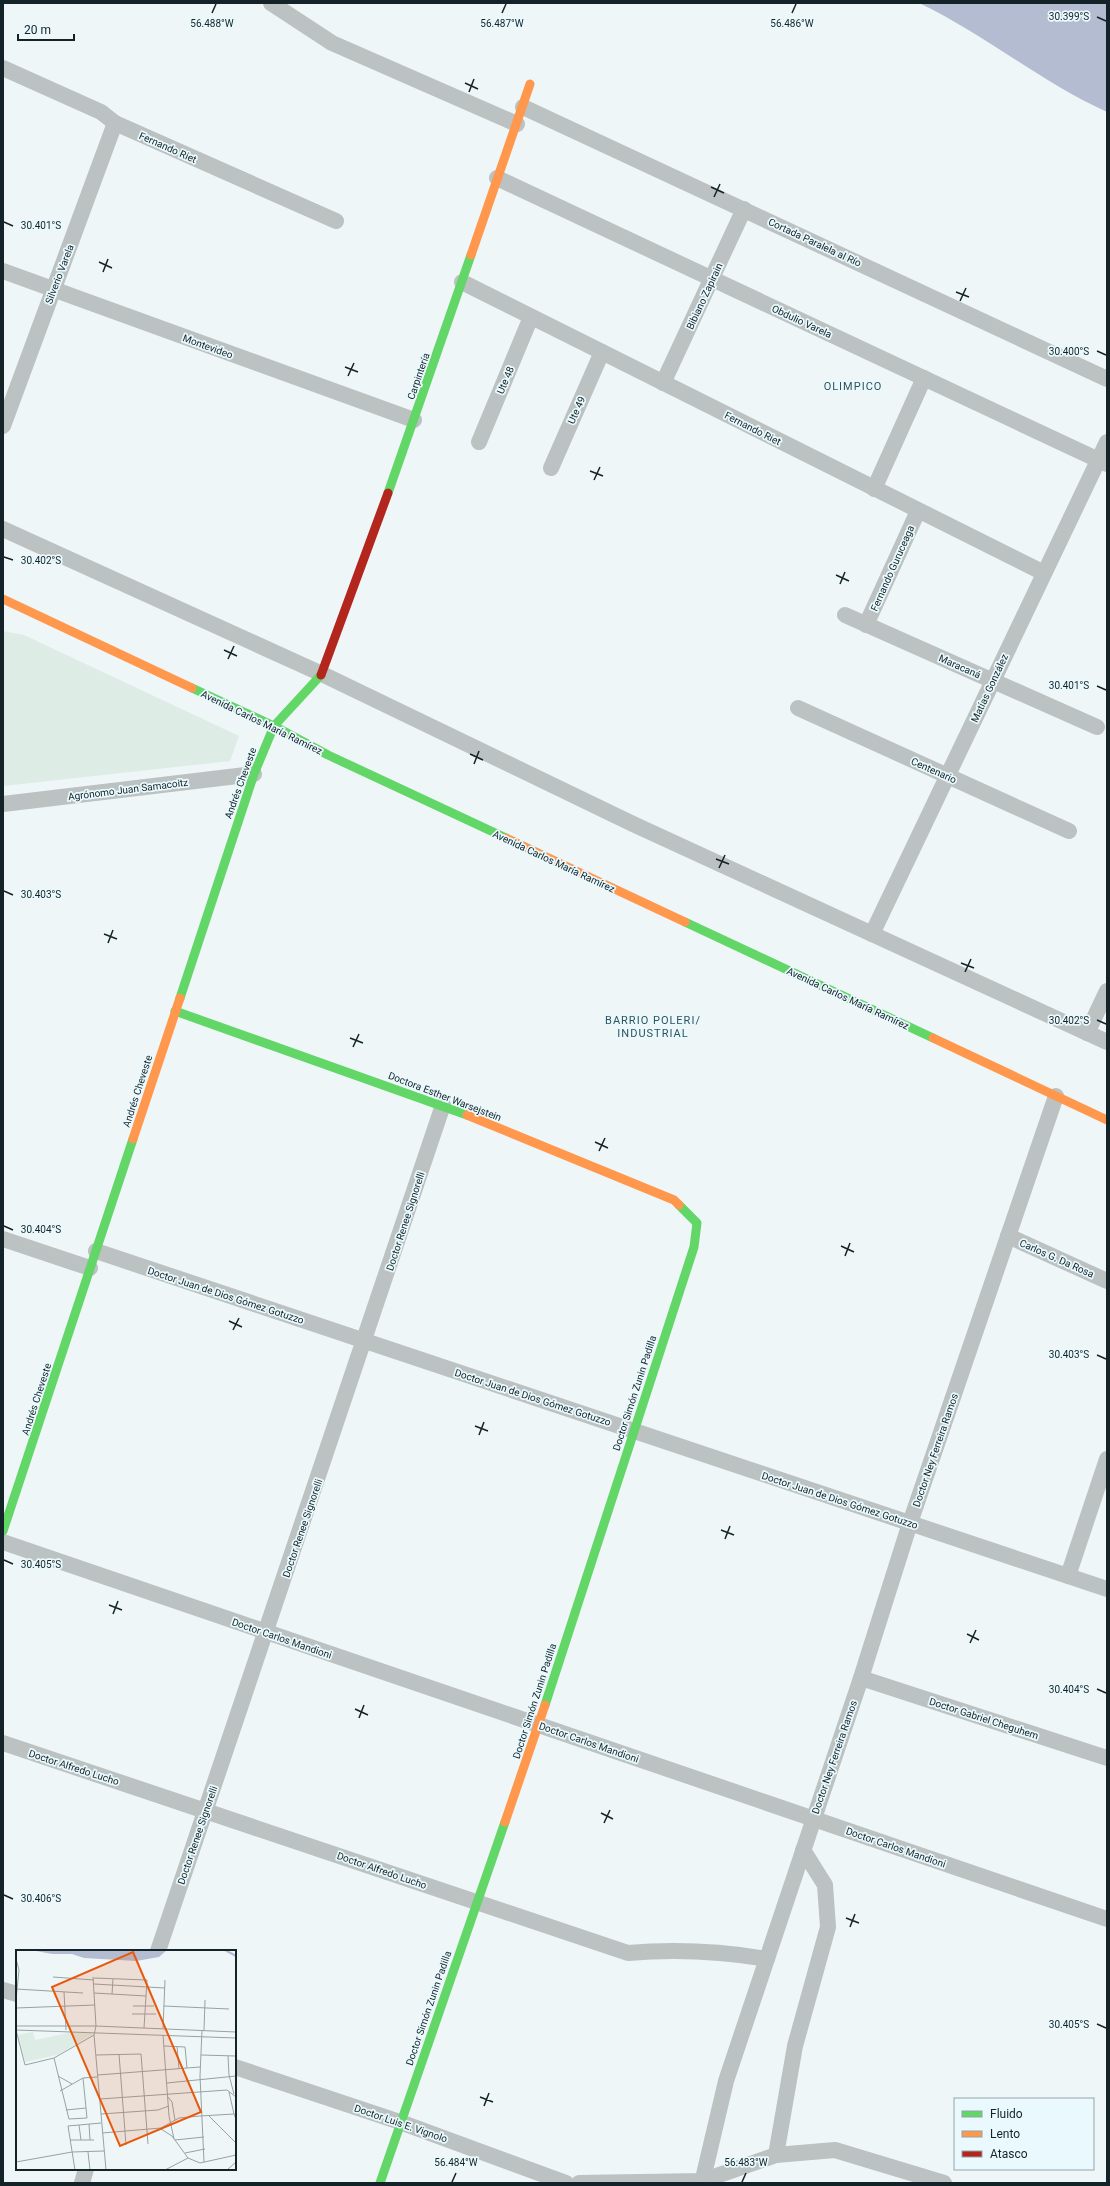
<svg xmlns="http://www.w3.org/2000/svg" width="1110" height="2186" font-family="Roboto,sans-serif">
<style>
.green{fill:#ddece5}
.water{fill:#b4bcd1}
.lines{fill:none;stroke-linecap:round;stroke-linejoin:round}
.street{stroke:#bcc1c1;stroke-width:16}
.fast{stroke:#63d668;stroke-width:9}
.slow{stroke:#ff974d;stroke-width:9}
.jam{stroke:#b3261e;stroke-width:9}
.ticks{fill:none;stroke:#142327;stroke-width:1.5}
.labels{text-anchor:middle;stroke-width:3.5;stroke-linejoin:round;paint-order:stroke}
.street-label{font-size:10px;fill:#142327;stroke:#e9f9fd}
.neighbourhood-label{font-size:11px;letter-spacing:1px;fill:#2f535b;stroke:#e9f9fd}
.inset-river{fill:none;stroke:#b4bcd1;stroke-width:2}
.inset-road{fill:none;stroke:#97a2a4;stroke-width:1}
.view{fill:#e8590c;fill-opacity:0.15;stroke:#e8590c;stroke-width:2}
.inset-edge{fill:none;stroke:#142327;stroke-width:2}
.ticks-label{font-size:10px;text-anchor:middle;fill:#142327;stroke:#e9f9fd;stroke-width:3.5;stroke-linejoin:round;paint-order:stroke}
</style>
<rect width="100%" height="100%" fill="#eef6f8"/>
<path class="green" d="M3,631L24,635L239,736L230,761L3,786Z"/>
<path class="water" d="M919,3H1107V112C1041,82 984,34 919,3Z"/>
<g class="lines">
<g class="street">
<path d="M271,3L332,43L517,124"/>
<path d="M3,68L101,112L115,123L336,221"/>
<path d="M523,107L1107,379"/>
<path d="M497,178L1107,464"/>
<path d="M3,271L414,420"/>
<path d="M462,282L1044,573"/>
<path d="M663,383L744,209"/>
<path d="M3,426L115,123"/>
<path d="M479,442L531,317"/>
<path d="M551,468L602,352"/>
<path d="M874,489L924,378"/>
<path d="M3,529L322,674L633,824L1107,1042"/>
<path d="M845,615L1097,727"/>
<path d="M866,625L918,511"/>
<path d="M798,708L1069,831"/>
<path d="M3,804L254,774"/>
<path d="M872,934L1107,442"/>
<path d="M1087,1033L1107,991"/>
<path d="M1008,1236L1107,1281"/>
<path d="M3,1239L90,1268"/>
<path d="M96,1251L1107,1589"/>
<path d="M3,1542L1107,1919"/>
<path d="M1068,1576L1107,1459"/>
<path d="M861,1678L1107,1758"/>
<path d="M3,1743L628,1953C675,1949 720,1951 767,1959"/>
<path d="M158,1951L443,1105"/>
<path d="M3,1990L17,1994"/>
<path d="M235,2067L400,2122L566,2183"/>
<path d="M776,2155L795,2046L828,1927L825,1885L803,1850"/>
<path d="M82,2183L86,2169"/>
<path d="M579,2183L702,2181L776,2155L835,2150L944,2183"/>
<path d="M702,2183L726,2081L861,1678L910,1523L1056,1096"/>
</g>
<g class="fast">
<path d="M388,493L471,255"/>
<path d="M192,688L274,726L328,755L506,838"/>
<path d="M685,922L933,1038"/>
<path d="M180,998L254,774L274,726L321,675"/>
<path d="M175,1011L467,1115"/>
<path d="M3,1531L133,1139"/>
<path d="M545,1705L694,1247L697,1223L679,1205"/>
<path d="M380,2183L505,1822"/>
</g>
<g class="slow">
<path d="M471,255L530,84"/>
<path d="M3,599L192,688"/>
<path d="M506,838L685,922"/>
<path d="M933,1038L1107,1120"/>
<path d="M467,1115L674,1200L679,1205"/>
<path d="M133,1139L180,998"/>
<path d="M505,1822L545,1705"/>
</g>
<path class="jam" d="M321,675L388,493"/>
</g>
<path class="ticks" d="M212,13L216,4M502,13L506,4M792,13L796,4M1097,17L1106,21M465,83L478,89M469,92L474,79M711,187L724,193M714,197L720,184M4,222L13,226M99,262L112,268M103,272L108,259M956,292L969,297M960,301L966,288M1097,351L1106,355M345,367L358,372M348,376L354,363M590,471L603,476M594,480L600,467M4,557L13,560M836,575L849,581M840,584L845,572M224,650L237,656M228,659L234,646M1097,686L1106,690M470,754L483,760M474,764L479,751M716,859L729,864M719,868L725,855M4,891L13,895M104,934L117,939M108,943L113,930M961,963L974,968M965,972L971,959M1097,1020L1106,1024M350,1038L363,1043M353,1047L359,1034M595,1142L608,1148M599,1151L605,1138M4,1226L13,1230M841,1246L854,1252M845,1256L850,1243M229,1321L242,1327M233,1330L239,1318M1097,1355L1106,1359M475,1426L488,1431M479,1435L484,1422M721,1530L734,1535M725,1539L730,1526M4,1560L13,1564M109,1605L122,1610M113,1614L118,1601M967,1634L979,1640M970,1643L976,1630M1097,1689L1106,1693M355,1709L368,1715M359,1718L364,1705M601,1813L613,1819M604,1823L610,1810M4,1895L13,1899M846,1918L859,1923M850,1927L855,1914M1097,2024L1106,2028M480,2097L493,2102M484,2106L489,2093M452,2182L456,2173M742,2182L746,2173"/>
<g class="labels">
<g class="street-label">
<text transform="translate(168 147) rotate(24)" y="4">Fernando Riet</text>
<text transform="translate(815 242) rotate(25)" y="4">Cortada Paralela al Río</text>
<text transform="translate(59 274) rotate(-69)" y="4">Silverio Varela</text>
<text transform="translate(704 296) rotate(-65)" y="4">Bibiano Zapirain</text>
<text transform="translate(802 321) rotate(25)" y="4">Obdulio Varela</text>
<text transform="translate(208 346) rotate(20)" y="4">Montevideo</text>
<text transform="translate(418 376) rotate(-71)" y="4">Carpintería</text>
<text transform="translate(505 380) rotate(-67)" y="4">Ute 48</text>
<text transform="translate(576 410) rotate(-66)" y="4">Ute 49</text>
<text transform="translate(753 428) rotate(27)" y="4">Fernando Riet</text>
<text transform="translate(892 568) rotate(-66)" y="4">Fernando Guruceaga</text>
<text transform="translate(960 666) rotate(24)" y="4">Maracaná</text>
<text transform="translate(989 688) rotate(-65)" y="4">Matías González</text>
<text transform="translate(262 722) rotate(26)" y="4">Avenida Carlos María Ramírez</text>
<text transform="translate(934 770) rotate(24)" y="4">Centenario</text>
<text transform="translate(240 783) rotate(-70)" y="4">Andrés Cheveste</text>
<text transform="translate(128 789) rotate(-7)" y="4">Agrónomo Juan Samacoitz</text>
<text transform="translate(554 861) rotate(25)" y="4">Avenida Carlos María Ramírez</text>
<text transform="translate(848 998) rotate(25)" y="4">Avenida Carlos María Ramírez</text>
<text transform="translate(137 1091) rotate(-72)" y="4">Andrés Cheveste</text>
<text transform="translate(445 1096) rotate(21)" y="4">Doctora Esther Warsejstein</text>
<text transform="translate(405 1221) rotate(-72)" y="4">Doctor Renee Signorelli</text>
<text transform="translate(1057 1258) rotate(24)" y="4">Carlos G. Da Rosa</text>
<text transform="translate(226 1295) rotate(18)" y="4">Doctor Juan de Dios Gómez Gotuzzo</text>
<text transform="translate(634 1393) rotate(-72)" y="4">Doctor Simón Zunin Padilla</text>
<text transform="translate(533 1397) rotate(18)" y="4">Doctor Juan de Dios Gómez Gotuzzo</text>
<text transform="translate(36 1399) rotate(-72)" y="4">Andrés Cheveste</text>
<text transform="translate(935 1450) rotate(-71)" y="4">Doctor Ney Ferreira Ramos</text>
<text transform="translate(840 1500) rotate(18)" y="4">Doctor Juan de Dios Gómez Gotuzzo</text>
<text transform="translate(302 1528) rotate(-71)" y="4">Doctor Renee Signorelli</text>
<text transform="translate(282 1638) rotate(19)" y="4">Doctor Carlos Mandioni</text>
<text transform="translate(534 1701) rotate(-72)" y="4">Doctor Simón Zunin Padilla</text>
<text transform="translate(984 1718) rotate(18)" y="4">Doctor Gabriel Cheguhem</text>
<text transform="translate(589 1742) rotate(19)" y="4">Doctor Carlos Mandioni</text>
<text transform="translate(834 1757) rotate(-71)" y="4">Doctor Ney Ferreira Ramos</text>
<text transform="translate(74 1767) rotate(18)" y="4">Doctor Alfredo Lucho</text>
<text transform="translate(197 1835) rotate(-71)" y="4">Doctor Renee Signorelli</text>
<text transform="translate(896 1847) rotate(19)" y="4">Doctor Carlos Mandioni</text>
<text transform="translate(382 1870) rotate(19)" y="4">Doctor Alfredo Lucho</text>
<text transform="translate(428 2008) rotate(-71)" y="4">Doctor Simón Zunin Padilla</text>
<text transform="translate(401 2123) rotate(19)" y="4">Doctor Luis E. Vignolo</text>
</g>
<g class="neighbourhood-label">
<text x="853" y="390">OLIMPICO</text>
<text x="653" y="1024">BARRIO POLERI/<tspan x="653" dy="13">INDUSTRIAL</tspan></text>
</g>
</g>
<g transform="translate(16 1950)">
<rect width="220" height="220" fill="#eef6f8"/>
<path d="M17,82L19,90L57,82L76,83V85L41,105L9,112L2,85Z" fill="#ddece5"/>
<path d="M15,0H151L143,7L120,11L68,8L56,4H36Z" fill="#b4bcd1"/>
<path class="inset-river" d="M209,0L220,6"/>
<path class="inset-road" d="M0,9L3,20L0,50M37,27L78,30M77,27L80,76L78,85L90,220M78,28L131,30L128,78M78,34L149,38M0,39L67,43M48,42L50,80M78,43L130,46M96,44L97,29M117,56H138M148,56L213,59M0,58L79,55M116,64H140M0,76H80L220,82M147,78L149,30M0,80L220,88M0,80L9,115L38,108L78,85M186,80L184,126L188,212M188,80L189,50M147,85L153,166L158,189M148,96L169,97L171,118M161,96L163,119M103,104L110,195M80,105L125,104L132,194M185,105L220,106M212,106L213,125L218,144M38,108L53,169L71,168L67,128M82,125L184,117M42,126L56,134M151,133L220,126M44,141L67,128L81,127M213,142L218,164M152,147L156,152L159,170M84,149L211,140L220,147M50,160L70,158M85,164L142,160L153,156M193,166L220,193M73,174L74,190M63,175L65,190M145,179L156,186L172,208M86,183L145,178L163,168L184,166L218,164L220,169M54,190H78M159,190L188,187M72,202L74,220M169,203L189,199M0,212L56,202L88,201M59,220L52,176L85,173M149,220L172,208L184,213L220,205M211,220L220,212"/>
<path class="view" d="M117,2L185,162L104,196L36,37Z"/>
<rect width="220" height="220" class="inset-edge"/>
</g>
<g class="ticks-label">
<text x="1069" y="20">30.399°S</text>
<text x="502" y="27">56.487°W</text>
<text x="792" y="27">56.486°W</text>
<text x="212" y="27">56.488°W</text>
<text x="41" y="229">30.401°S</text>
<text x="1069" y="355">30.400°S</text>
<text x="41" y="564">30.402°S</text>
<text x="1069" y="689">30.401°S</text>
<text x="41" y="898">30.403°S</text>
<text x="1069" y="1024">30.402°S</text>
<text x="41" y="1233">30.404°S</text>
<text x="1069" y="1358">30.403°S</text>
<text x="41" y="1568">30.405°S</text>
<text x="1069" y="1693">30.404°S</text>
<text x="41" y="1902">30.406°S</text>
<text x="1069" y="2028">30.405°S</text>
<text x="456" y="2166">56.484°W</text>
<text x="746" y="2166">56.483°W</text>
</g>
<rect width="1110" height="2186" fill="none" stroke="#142327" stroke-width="8"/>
<rect x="954" y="2098" width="140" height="72" fill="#e9f9fd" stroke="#94a3a7"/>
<rect x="962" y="2111" width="20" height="6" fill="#63d668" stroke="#94a3a7"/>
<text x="990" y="2118" font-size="12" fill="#142327">Fluido</text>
<rect x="962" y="2131" width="20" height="6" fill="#ff974d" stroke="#94a3a7"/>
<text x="990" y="2138" font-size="12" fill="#142327">Lento</text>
<rect x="962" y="2151" width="20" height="6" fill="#b3261e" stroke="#94a3a7"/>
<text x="990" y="2158" font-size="12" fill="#142327">Atasco</text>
<path d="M18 34v6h56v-6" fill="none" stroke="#142327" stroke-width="2"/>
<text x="24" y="34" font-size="12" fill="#142327" stroke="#e9f9fd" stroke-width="3" paint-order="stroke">20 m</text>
</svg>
